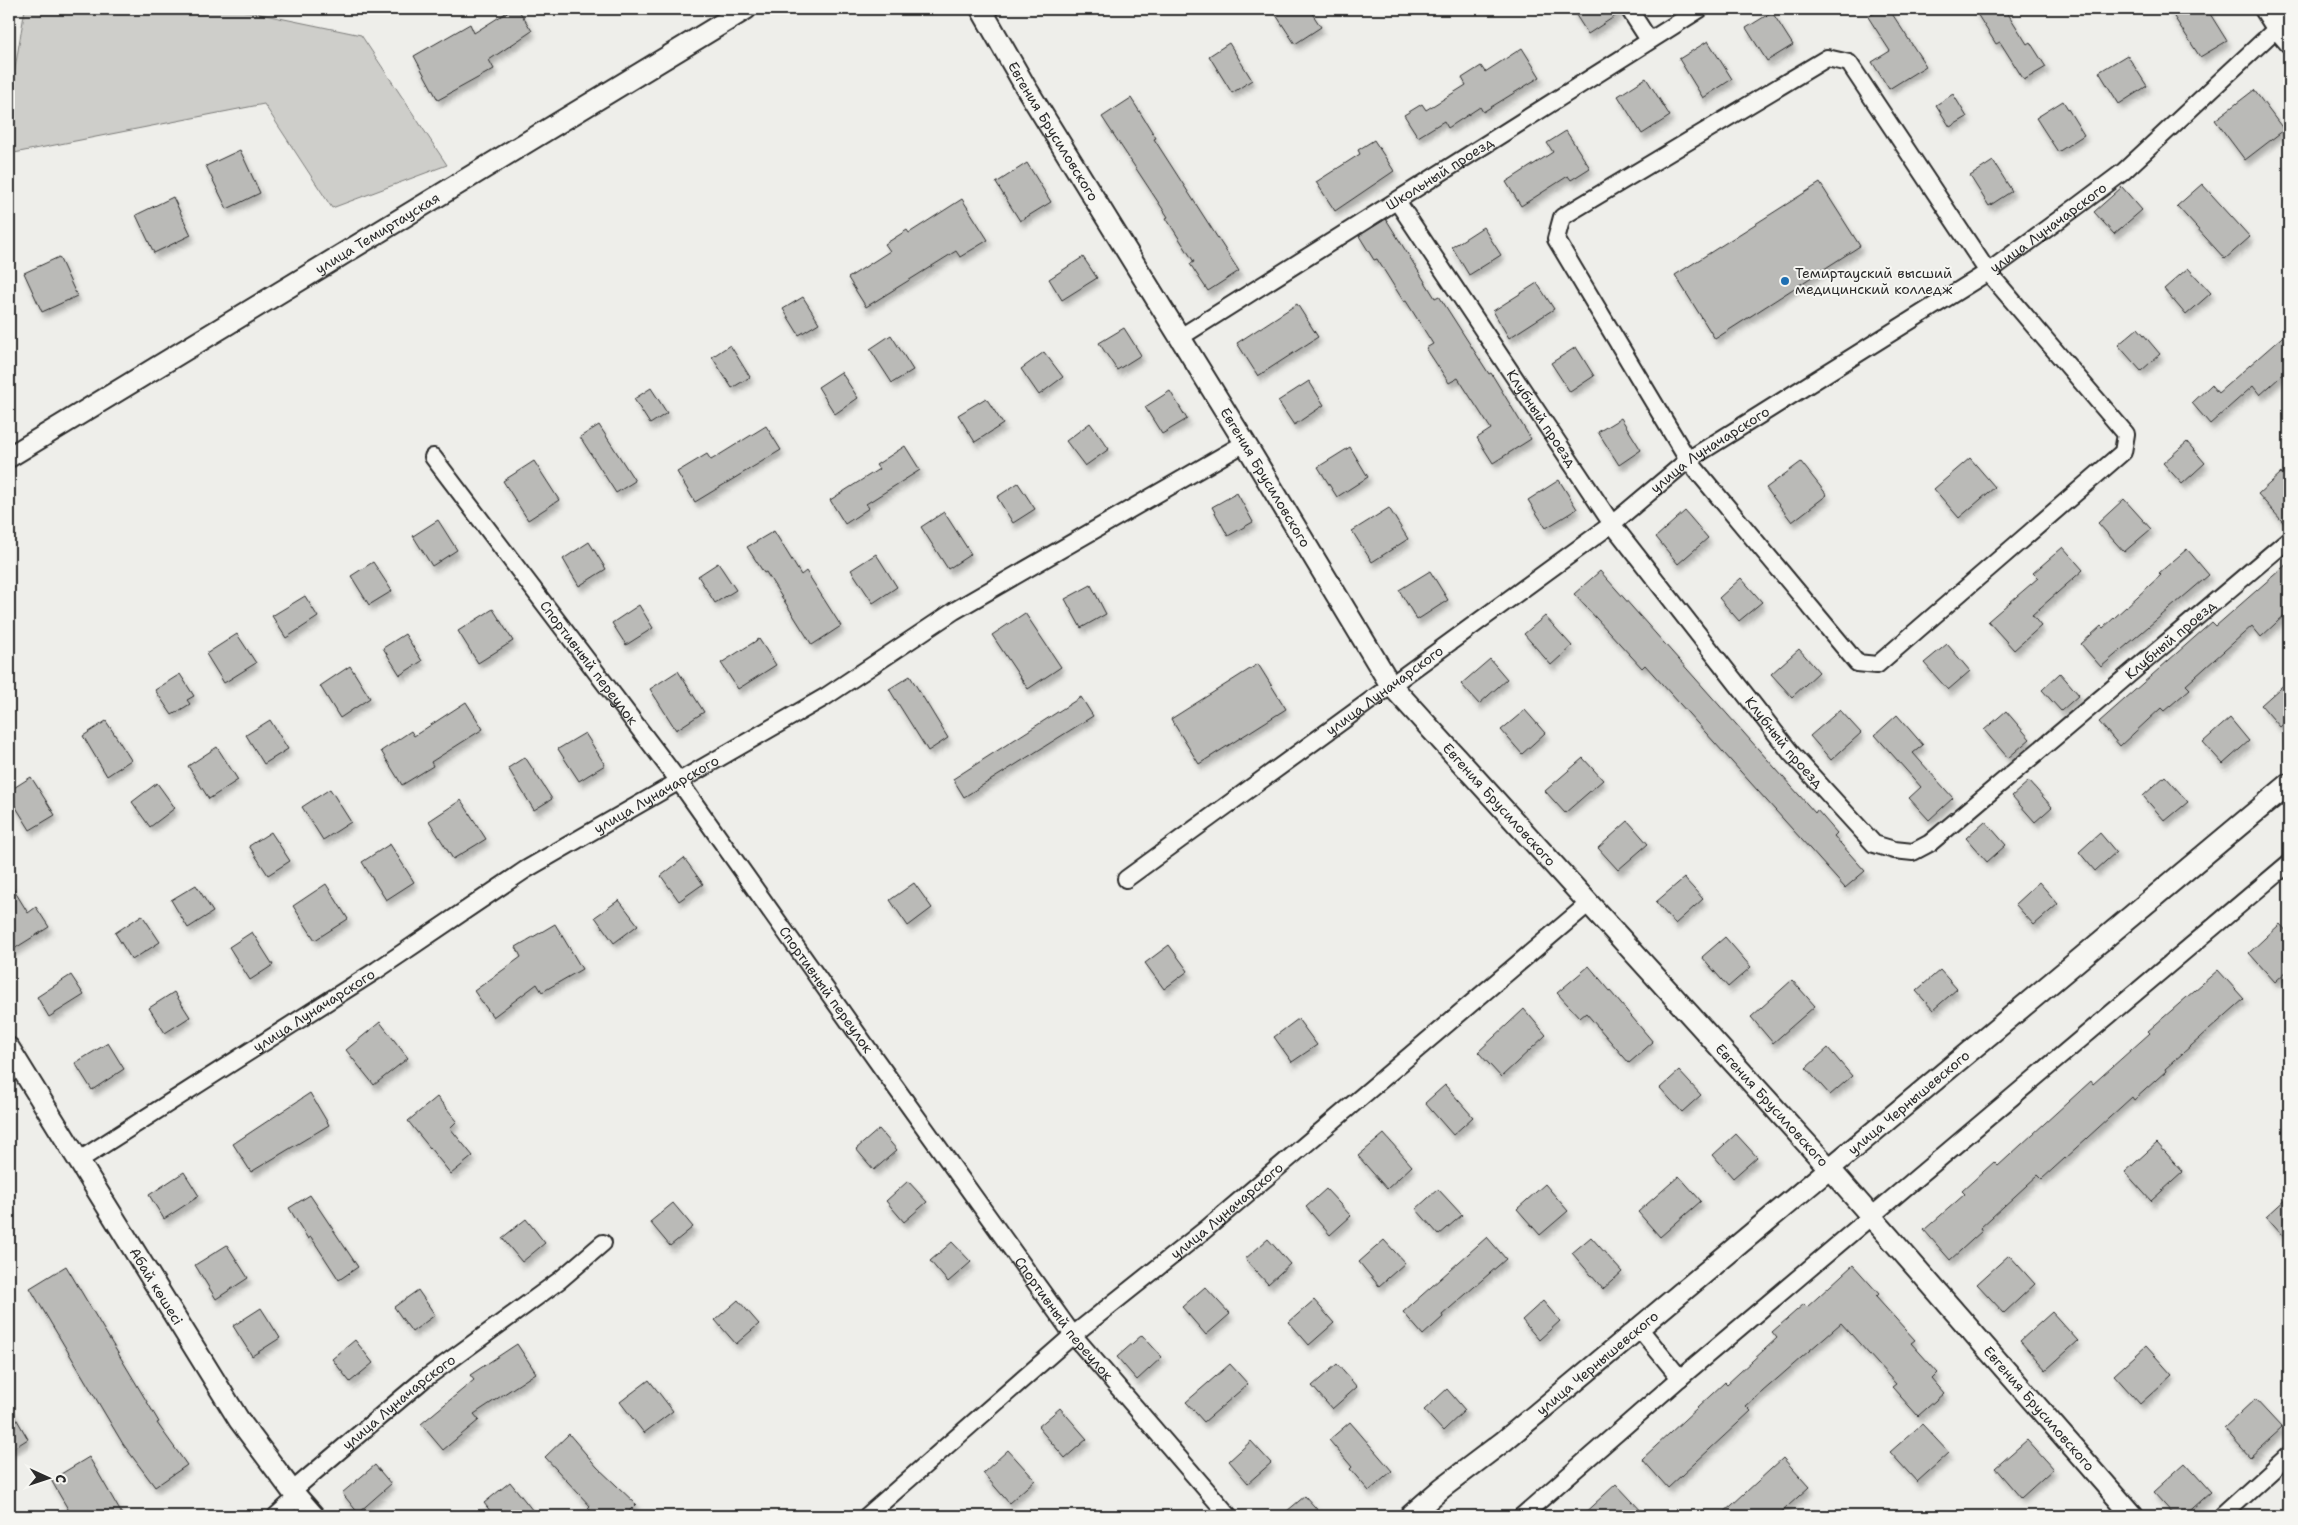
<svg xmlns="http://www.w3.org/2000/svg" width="2298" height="1525" font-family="'Shantell Sans',sans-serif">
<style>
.green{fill:#cececa;stroke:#7c7c7a}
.building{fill:#babab7;stroke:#2b2b2b;filter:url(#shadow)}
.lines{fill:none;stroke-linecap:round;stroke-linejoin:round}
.minor-casing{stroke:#2b2b2b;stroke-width:20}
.tertiary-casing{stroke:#2b2b2b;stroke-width:24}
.minor{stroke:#f6f6f2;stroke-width:16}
.tertiary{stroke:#f6f6f2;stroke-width:20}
.poi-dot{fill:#1f6fb2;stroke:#f6f6f2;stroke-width:2}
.labels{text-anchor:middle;stroke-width:4;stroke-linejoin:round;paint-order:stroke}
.street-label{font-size:14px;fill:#2b2b2b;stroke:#f6f6f2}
.poi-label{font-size:14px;fill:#2b2b2b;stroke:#f6f6f2;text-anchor:start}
</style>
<defs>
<filter id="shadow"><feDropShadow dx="3" dy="5.5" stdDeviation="2.5" flood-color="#0004"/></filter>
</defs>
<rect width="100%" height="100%" fill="#eeeeea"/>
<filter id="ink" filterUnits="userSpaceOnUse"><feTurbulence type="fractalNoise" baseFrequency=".02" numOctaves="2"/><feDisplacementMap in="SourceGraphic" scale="10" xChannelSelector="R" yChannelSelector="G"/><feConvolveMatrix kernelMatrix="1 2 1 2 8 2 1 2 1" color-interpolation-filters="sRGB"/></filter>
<g filter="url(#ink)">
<path class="green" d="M25,9H236L361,35L447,165L332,208L264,104L9,154V104Z"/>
<g class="building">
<path d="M512,9H518L532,31L489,60L494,69L438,100L414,56L470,24L474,33Z"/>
<path d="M1286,9H1309L1321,27L1295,44L1276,15Z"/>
<path d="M1572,9H1619L1620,13L1588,34Z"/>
<path d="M1881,9H1889L1926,66L1889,89L1872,62L1890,51L1868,17Z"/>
<path d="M1974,9H2005L2027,44L2030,42L2046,67L2024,80L2000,42L1996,44Z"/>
<path d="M2169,9H2207L2227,41L2200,57Z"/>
<path d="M1772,12L1793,45L1767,61L1746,28Z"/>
<path d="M1708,41L1732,79L1703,98L1679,59Z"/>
<path d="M1229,43L1252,80L1232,93L1209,56Z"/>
<path d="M1522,48L1540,77L1483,112L1480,107L1448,128L1444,121L1418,137L1404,115L1422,104L1426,110L1466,85L1462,78L1481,66L1485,72Z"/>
<path d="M2127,55L2147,86L2119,104L2099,72Z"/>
<path d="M1646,78L1670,116L1642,134L1618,96Z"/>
<path d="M2254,90L2284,130L2245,160L2215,120Z"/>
<path d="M1953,94L1967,117L1950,127L1936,105Z"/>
<path d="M1131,98L1156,138L1154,139L1239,271L1208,291L1190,264L1194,262L1166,218L1168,217L1102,117Z"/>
<path d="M2063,101L2084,135L2058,152L2036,118Z"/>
<path d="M1566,131L1590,168L1571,180L1568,176L1521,206L1506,182L1553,152L1547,143Z"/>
<path d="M1374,140L1394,171L1335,211L1316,182L1360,154L1358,150Z"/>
<path d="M240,150L260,193L227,209L206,166Z"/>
<path d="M1993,161L2012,191L1989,206L1970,176Z"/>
<path d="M1027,163L1051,202L1020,221L996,183Z"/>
<path d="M1820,183L1860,246L1715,339L1675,275Z"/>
<path d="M2202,184L2250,237L2225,259L2177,206Z"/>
<path d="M2122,187L2142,210L2114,234L2094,212Z"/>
<path d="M173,197L191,235L154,253L136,215Z"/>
<path d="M962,199L988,240L960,257L956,251L866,307L848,278L890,251L885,244L907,230L909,233Z"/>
<path d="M1386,219L1435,298L1439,296L1489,374L1491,373L1531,439L1493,463L1477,438L1491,429L1458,378L1449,383L1426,348L1433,344L1406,301L1404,302L1377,259L1374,260L1359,236Z"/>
<path d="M1483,227L1501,255L1469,275L1452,247Z"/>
<path d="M59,257L77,296L42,312L24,273Z"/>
<path d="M1083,257L1097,278L1062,300L1049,279Z"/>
<path d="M2188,268L2211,293L2186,315L2164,289Z"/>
<path d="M1537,283L1554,309L1509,338L1493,311Z"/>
<path d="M803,297L819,323L799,335L783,309Z"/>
<path d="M1297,304L1318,337L1258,376L1237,343Z"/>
<path d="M1124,328L1141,355L1117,370L1099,343Z"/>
<path d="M2138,328L2160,354L2141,371L2118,345Z"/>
<path d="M2289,331V369L2260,395L2253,386L2210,424L2192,403L2211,385L2218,393Z"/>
<path d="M891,335L913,370L892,383L870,349Z"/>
<path d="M730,345L750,377L732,388L712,357Z"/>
<path d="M1576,347L1594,376L1570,392L1551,363Z"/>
<path d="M1044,352L1063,377L1039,395L1021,369Z"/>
<path d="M841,372L858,398L835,414L818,387Z"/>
<path d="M1309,381L1324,405L1294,425L1278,401Z"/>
<path d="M651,388L667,413L650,424L634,399Z"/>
<path d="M1170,391L1187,419L1162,434L1145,407Z"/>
<path d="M986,398L1003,424L975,442L958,415Z"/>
<path d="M1621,418L1641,450L1619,465L1598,432Z"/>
<path d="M1090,423L1109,449L1085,466L1066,441Z"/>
<path d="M599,425L635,481L616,493L580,437Z"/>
<path d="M766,426L781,450L695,502L677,472L707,454L711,460Z"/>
<path d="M2187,442L2205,463L2182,484L2163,463Z"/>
<path d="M905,446L920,470L866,504L869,508L845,524L830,500L879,469L876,465Z"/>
<path d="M1350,447L1368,477L1337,497L1318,467Z"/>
<path d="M1970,458L1995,487L1959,518L1934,489Z"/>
<path d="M534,461L559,500L528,520L503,481Z"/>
<path d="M1801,462L1827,495L1792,522L1766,488Z"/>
<path d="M2281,473L2289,482V529L2258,494Z"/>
<path d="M1559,480L1577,509L1546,528L1528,500Z"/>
<path d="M1018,483L1035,509L1013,523L997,497Z"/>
<path d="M1237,493L1253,522L1228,536L1212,507Z"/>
<path d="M2124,499L2151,529L2124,552L2098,523Z"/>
<path d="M1389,508L1408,539L1372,562L1352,531Z"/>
<path d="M1685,511L1708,538L1678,564L1656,537Z"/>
<path d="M944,512L971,554L948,569L921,527Z"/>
<path d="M438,520L457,550L432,566L413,536Z"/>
<path d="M774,531L801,575L806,571L841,626L812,645L766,572L764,573L747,547Z"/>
<path d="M589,542L606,569L579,586L563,559Z"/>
<path d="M2063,547L2083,570L2032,615L2041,626L2014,650L1988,621L2038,578L2033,573Z"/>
<path d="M2187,549L2209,575L2101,667L2081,644L2101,626L2103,628L2161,575L2159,573Z"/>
<path d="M876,554L897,587L873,603L851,570Z"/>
<path d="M373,562L392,591L369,605L351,576Z"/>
<path d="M2289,562V611L2261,637L2252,626L2186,685L2190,689L2164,711L2161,708L2120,746L2099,722L2212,622L2216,626Z"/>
<path d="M718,563L736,590L715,603L698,576Z"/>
<path d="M1430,571L1448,600L1417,620L1399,590Z"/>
<path d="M1600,571L1815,813L1817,810L1837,833L1834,836L1865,871L1845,888L1645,665L1642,668L1574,594Z"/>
<path d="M1741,578L1762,602L1739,621L1719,598Z"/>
<path d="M1091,585L1106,614L1081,628L1065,599Z"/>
<path d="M305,596L318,617L286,638L272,616Z"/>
<path d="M639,605L653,628L626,645L612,623Z"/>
<path d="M493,609L513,641L478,663L458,631Z"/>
<path d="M1025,613L1061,667L1028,689L992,635Z"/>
<path d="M1545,616L1572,646L1551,665L1524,634Z"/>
<path d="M237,634L256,663L224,683L206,654Z"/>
<path d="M405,634L422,661L400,675L383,648Z"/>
<path d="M759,639L776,665L738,689L721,663Z"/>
<path d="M1947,644L1970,671L1948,690L1924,663Z"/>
<path d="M1799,649L1819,672L1792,697L1771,674Z"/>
<path d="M1490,659L1507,679L1479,704L1461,684Z"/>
<path d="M1258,664L1286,709L1199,764L1171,719Z"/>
<path d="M350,666L370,698L340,718L320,686Z"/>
<path d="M678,671L704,712L676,730L650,689Z"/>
<path d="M2060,673L2079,695L2061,711L2042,690Z"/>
<path d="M180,674L194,696L187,700L190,704L172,715L155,690Z"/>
<path d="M910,676L948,738L928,751L889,689Z"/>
<path d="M2289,680V719L2280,727L2261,705Z"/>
<path d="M1081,697L1093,716L964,797L953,779Z"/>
<path d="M466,702L483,729L431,762L433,766L402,785L381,751L411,731L414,736Z"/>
<path d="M1525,710L1545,733L1522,754L1501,730Z"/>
<path d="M1840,710L1861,733L1831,760L1810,736Z"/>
<path d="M2006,711L2030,739L2008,758L1984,730Z"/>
<path d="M1897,715L1923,745L1913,753L1953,798L1929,820L1909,798L1921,787L1875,735Z"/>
<path d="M2230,718L2249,741L2223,764L2203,742Z"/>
<path d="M270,720L288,749L264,764L246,735Z"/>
<path d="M106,721L131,760L107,776L83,736Z"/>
<path d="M585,733L605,765L579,781L558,749Z"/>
<path d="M217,747L238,780L209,799L188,766Z"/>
<path d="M525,757L552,799L534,810L508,768Z"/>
<path d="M1583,758L1603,780L1565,813L1545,791Z"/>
<path d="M2165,776L2188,802L2165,821L2143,796Z"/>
<path d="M31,777L55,815L30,830L9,796V791Z"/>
<path d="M2029,781L2052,807L2035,822L2012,796Z"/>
<path d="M157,783L175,808L150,827L132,802Z"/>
<path d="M330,789L351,822L323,840L302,807Z"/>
<path d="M461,800L486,839L453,859L429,821Z"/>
<path d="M1628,821L1648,844L1618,870L1598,848Z"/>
<path d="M1985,821L2006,845L1987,862L1966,838Z"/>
<path d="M271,832L290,861L268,875L249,846Z"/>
<path d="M2100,833L2116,852L2095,871L2079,852Z"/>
<path d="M390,844L414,882L386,900L362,862Z"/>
<path d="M684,858L703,884L679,901L661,876Z"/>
<path d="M1684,878L1703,899L1675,924L1656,902Z"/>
<path d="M9,882L28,913L36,907L49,927L9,952Z"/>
<path d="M2039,882L2058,904L2034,925L2015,904Z"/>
<path d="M914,883L932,908L908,926L890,900Z"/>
<path d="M326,884L348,919L315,940L293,906Z"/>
<path d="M196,885L213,912L188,928L171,900Z"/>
<path d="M619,900L638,925L614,943L595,917Z"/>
<path d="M142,915L160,942L132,960L115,933Z"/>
<path d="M555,924L582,969L542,992L537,984L493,1017L474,991L521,957L516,947Z"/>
<path d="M2280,924L2289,934V969L2275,982L2249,953Z"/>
<path d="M252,932L273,965L250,980L229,947Z"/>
<path d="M1725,937L1751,967L1728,987L1702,957Z"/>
<path d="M1169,945L1188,971L1164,989L1145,963Z"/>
<path d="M1589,966L1653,1042L1629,1063L1586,1013L1580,1018L1557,993Z"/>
<path d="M1940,970L1957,989L1933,1010L1916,991Z"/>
<path d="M2218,970L2244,999L2165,1069L2166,1071L2134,1100L2132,1097L2042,1179L2038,1175L1980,1228L1982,1231L1950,1260L1924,1230L1965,1194L1962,1191L1994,1162L1998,1166L2091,1081L2093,1084L2150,1033L2148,1031Z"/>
<path d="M71,975L84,995L49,1017L37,997Z"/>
<path d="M1792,980L1815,1006L1773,1043L1751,1017Z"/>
<path d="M174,992L190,1017L165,1033L149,1008Z"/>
<path d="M1524,1009L1546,1035L1501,1077L1478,1052Z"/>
<path d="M1298,1019L1317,1045L1292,1062L1274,1037Z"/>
<path d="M380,1022L408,1058L374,1085L346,1050Z"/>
<path d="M108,1043L124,1069L92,1090L75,1063Z"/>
<path d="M1828,1048L1852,1076L1830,1095L1806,1068Z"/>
<path d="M1679,1071L1701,1095L1682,1112L1660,1088Z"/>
<path d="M1445,1085L1473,1117L1453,1135L1425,1103Z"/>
<path d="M310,1093L329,1125L251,1172L233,1144Z"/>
<path d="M437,1097L457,1121L450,1128L473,1156L451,1174L408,1121Z"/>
<path d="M879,1129L897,1150L874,1170L856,1149Z"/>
<path d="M1384,1134L1412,1166L1387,1189L1358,1156Z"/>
<path d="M1736,1134L1757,1157L1733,1178L1713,1155Z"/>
<path d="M2157,1143L2183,1172L2151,1201L2125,1172Z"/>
<path d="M184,1172L199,1196L164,1219L149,1195Z"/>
<path d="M1679,1176L1701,1201L1660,1237L1638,1212Z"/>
<path d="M908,1181L927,1202L904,1222L886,1201Z"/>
<path d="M1545,1184L1568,1211L1540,1235L1517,1209Z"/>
<path d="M1326,1189L1351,1216L1330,1235L1306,1207Z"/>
<path d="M1438,1189L1462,1215L1439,1235L1416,1209Z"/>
<path d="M310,1195L358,1267L339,1280L311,1237L308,1239L289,1208Z"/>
<path d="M2289,1196V1243L2266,1217Z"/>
<path d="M673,1203L693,1227L670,1246L650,1222Z"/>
<path d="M526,1219L545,1243L522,1262L502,1238Z"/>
<path d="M1487,1237L1506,1259L1442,1315L1443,1317L1423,1335L1403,1312Z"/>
<path d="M1591,1237L1622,1272L1603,1289L1572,1253Z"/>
<path d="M1268,1239L1290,1264L1268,1284L1245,1259Z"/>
<path d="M1384,1240L1405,1263L1379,1286L1359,1262Z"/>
<path d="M952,1242L971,1262L948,1282L930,1261Z"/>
<path d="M227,1245L248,1278L216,1299L195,1265Z"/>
<path d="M2009,1255L2035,1284L2004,1313L1977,1284Z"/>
<path d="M1853,1265L1879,1294L1876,1297L1915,1340L1911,1343L1938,1373L1932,1379L1944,1393L1918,1416L1892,1387L1896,1384L1841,1323L1746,1406L1751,1411L1668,1488L1642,1459L1725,1382L1727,1384L1777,1338L1772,1332L1804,1304L1807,1307Z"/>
<path d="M66,1266L159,1422L157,1423L187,1465L155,1487L123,1444L30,1288Z"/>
<path d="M1205,1287L1230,1314L1206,1335L1182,1307Z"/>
<path d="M418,1290L435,1315L412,1332L394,1307Z"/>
<path d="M738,1300L759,1324L736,1344L715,1320Z"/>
<path d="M1314,1300L1334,1323L1309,1345L1289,1322Z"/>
<path d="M1543,1301L1560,1321L1539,1340L1522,1320Z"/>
<path d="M261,1308L280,1338L252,1356L233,1326Z"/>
<path d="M2052,1312L2078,1341L2046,1370L2020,1341Z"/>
<path d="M1142,1335L1162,1357L1137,1380L1117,1357Z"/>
<path d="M355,1340L373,1363L350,1382L332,1359Z"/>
<path d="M517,1344L536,1373L474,1414L479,1420L443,1450L421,1424L474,1380L470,1375Z"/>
<path d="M2146,1346L2172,1375L2140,1404L2114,1375Z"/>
<path d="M1230,1364L1248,1384L1204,1422L1186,1402Z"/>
<path d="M1337,1364L1357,1387L1332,1409L1312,1386Z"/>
<path d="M649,1380L673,1411L644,1433L620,1402Z"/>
<path d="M1447,1389L1465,1410L1443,1431L1424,1410Z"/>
<path d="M2255,1399L2282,1428L2250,1457L2224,1428Z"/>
<path d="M9,1406L28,1439L9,1451Z"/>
<path d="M1060,1408L1087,1439L1065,1458L1038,1427Z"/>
<path d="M1350,1422L1392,1471L1369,1491L1350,1469L1352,1467L1329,1440Z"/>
<path d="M1922,1424L1949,1453L1917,1482L1890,1452Z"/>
<path d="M569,1434L597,1467L636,1504L624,1516H596L588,1508L590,1506L545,1457Z"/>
<path d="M2027,1440L2053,1469L2021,1498L1995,1468Z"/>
<path d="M1251,1441L1271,1463L1248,1483L1229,1461Z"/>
<path d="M1008,1450L1035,1480L1009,1503L983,1473Z"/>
<path d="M89,1457L123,1516H72L51,1480Z"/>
<path d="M1783,1458L1809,1487L1777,1516H1720Z"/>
<path d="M2185,1463L2211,1492L2184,1516H2175L2153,1492Z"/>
<path d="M375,1465L391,1484L358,1513L342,1493Z"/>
<path d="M510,1482L537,1516H494L484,1503Z"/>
<path d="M1616,1484L1646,1516H1581Z"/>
<path d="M1305,1496L1323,1516H1281Z"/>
</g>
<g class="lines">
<g class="minor-casing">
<g id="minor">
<path d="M1629,9L1649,40"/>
<path d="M1827,58L1849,63L1988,272L2126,434L2123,452L1877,665L1857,663L1688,460L1556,239L1562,217Z"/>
<path id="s1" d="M1397,201L1612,524L1791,753L1874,844L1894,850L1913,852L1930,843L2289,539"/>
<path id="s2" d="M1179,338L1700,9"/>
<path id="s3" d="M433,457L678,780L876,1060L1073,1335L1229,1516"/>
<path id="s4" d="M1126,879L1612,524L1688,460L1988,272L2079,205L2123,172L2277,28L2289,19"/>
<path id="s5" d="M78,1161L377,970L525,870L825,697L954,611L1245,443"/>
<path d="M1639,1328L1680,1378"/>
<path id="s6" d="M292,1491L423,1380L560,1280L603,1243"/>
<path d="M276,1516L297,1497"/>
<path id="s7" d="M867,1516L1073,1335L1206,1229L1588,904"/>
<path d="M1522,1516L1680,1378L2289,863"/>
<path d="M2222,1516L2289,1455"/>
</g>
</g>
<g class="tertiary-casing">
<g id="tertiary">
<path id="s8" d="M981,9L1025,86L1245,443L1390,684L1829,1168L2133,1516"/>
<path d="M2265,9L2277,28L2289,42"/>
<path id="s9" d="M9,457L746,9"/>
<path id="s10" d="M9,1048L239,1420L292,1491L314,1516"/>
<path id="s11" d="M1410,1516L1442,1488L1504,1441L2289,784"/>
</g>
</g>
<use href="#minor" class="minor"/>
<use href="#tertiary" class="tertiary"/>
</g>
</g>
<circle class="poi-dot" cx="1785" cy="281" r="5"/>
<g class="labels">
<g class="street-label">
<text dy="5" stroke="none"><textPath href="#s8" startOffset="142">Евгения Брусиловского</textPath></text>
<text dy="5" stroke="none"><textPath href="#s2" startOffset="308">Школьный проезд</textPath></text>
<text dy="5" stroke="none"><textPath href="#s4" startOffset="1130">улица Луначарского</textPath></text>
<text dy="5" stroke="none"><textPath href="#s9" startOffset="431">улица Темиртауская</textPath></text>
<text dy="5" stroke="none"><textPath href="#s1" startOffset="261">Клубный проезд</textPath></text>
<text dy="5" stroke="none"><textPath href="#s4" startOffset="725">улица Луначарского</textPath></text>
<text dy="5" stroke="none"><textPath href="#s8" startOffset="548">Евгения Брусиловского</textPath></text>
<text dy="5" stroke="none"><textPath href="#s1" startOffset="1176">Клубный проезд</textPath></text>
<text dy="5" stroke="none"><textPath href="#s3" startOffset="258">Спортивный переулок</textPath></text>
<text dy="5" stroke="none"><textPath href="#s4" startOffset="320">улица Луначарского</textPath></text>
<text dy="5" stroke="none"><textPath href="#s1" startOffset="666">Клубный проезд</textPath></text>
<text dy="5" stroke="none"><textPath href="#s5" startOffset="685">улица Луначарского</textPath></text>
<text dy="5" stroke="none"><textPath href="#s8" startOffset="952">Евгения Брусиловского</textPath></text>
<text dy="5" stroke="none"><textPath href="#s3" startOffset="662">Спортивный переулок</textPath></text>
<text dy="5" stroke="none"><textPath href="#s5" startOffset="280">улица Луначарского</textPath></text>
<text dy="5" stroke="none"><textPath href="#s11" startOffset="648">улица Чернышевского</textPath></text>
<text dy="5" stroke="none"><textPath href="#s8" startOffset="1358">Евгения Брусиловского</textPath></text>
<text dy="5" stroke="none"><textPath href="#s7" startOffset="472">улица Луначарского</textPath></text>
<text dy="5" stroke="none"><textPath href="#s10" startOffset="280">Абай көшесі</textPath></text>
<text dy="5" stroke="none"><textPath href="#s3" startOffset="1068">Спортивный переулок</textPath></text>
<text dy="5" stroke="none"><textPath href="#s11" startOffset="242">улица Чернышевского</textPath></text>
<text dy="5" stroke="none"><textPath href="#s6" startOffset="139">улица Луначарского</textPath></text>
<text dy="5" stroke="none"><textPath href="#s8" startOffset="1762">Евгения Брусиловского</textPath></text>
</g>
<g class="poi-label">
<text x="1795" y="278">Темиртауский высший<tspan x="1795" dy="16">медицинский колледж</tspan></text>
</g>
</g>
<rect width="2298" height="1525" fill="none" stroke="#f6f6f2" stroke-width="30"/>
<rect x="15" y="15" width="2268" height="1495" fill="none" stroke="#2b2b2b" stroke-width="2" filter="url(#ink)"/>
<g transform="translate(48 1478) rotate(93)" stroke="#f6f6f2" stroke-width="4" paint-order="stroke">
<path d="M0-4L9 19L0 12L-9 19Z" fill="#2b2b2b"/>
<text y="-8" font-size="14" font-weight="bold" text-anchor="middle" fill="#2b2b2b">С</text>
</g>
</svg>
